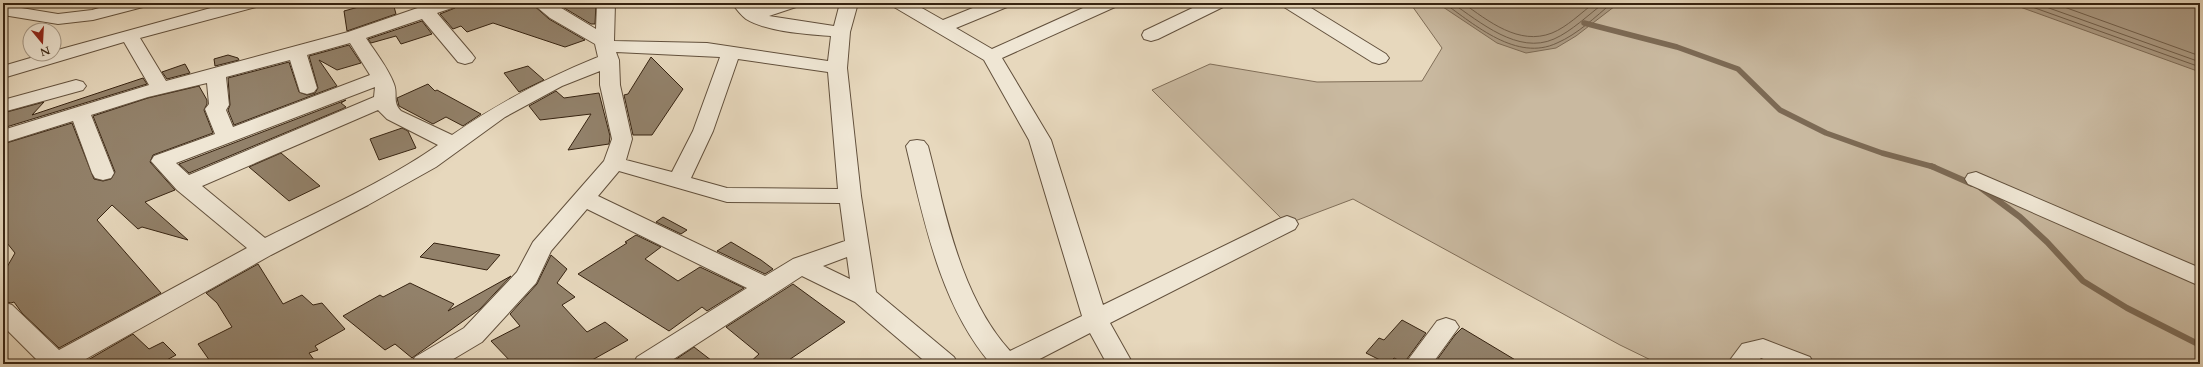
<svg xmlns="http://www.w3.org/2000/svg" width="2203" height="367" font-family="Cardo,serif">
<style>
.green{fill:#c9b9a0;stroke:#806e58}
.water{fill:#ab9a83;stroke:#7c6a55}
.lines{fill:none;stroke-linecap:round;stroke-linejoin:round}
.shore{stroke:#705e4a;stroke-width:1}
.stream-far1{stroke:#7c6a55;stroke-width:5.5}
.stream{stroke:#7c6a55;stroke-width:6}
.building{fill:#92816a;stroke:#362311}
.street-casing{stroke:#62503c;stroke-width:2}
.street{fill:#efe6d4;fill-rule:evenodd}
</style>
<rect width="100%" height="100%" fill="#e7d8bd"/>
<filter id="stains"><feTurbulence type="fractalNoise" baseFrequency=".005" numOctaves="4"/><feColorMatrix values="0 0 0 0 .2 0 0 0 0 .09 0 0 0 0 .02 0 0 0 .5 -.17"/></filter>
<radialGradient id="worn" r=".72"><stop offset=".6" stop-color="#630" stop-opacity="0"/><stop offset="1" stop-color="#630" stop-opacity=".3"/></radialGradient>
<path class="green" d="M1410,3H2200V364H1659L1620,345L1353,199L1287,224L1152,90L1210,64L1317,82L1422,81L1442,48Z"/>
<g class="water">
<path d="M1437,3H1619L1576,36L1556,48L1526,53L1497,43Z"/>
<path d="M2009,3H2200V72Z"/>
</g>
<g class="lines">
<g class="shore">
<path d="M1444,3C1475,25 1517,62 1557,43C1578,34 1595,17 1612,3"/>
<path d="M1452,3C1480,22 1518,55 1554,39C1572,31 1588,15 1604,3"/>
<path d="M1463,3C1488,21 1519,46 1552,33C1567,27 1581,13 1594,3"/>
<path d="M2021,3L2200,67"/>
<path d="M2035,3L2200,62"/>
<path d="M2053,3L2200,56"/>
</g>
<path class="stream-far1" d="M1584,23L1677,47L1738,69L1780,110L1826,133L1882,153L1934,167"/>
<g class="stream">
<path d="M1931,166L1972,184"/>
<path d="M1981,188L2020,217L2047,242L2083,281L2127,308L2200,345"/>
</g>
</g>
<g class="building">
<path d="M373,3H393L396,14L347,31L344,11Z"/>
<path d="M459,3H531L549,19L585,40L565,47L493,23L467,32L461,26L453,29L440,14L455,8Z"/>
<path d="M556,3H596L595,24H591Z"/>
<path d="M422,21L432,34L401,44L396,36L371,43L368,39Z"/>
<path d="M349,45L361,63L337,70L319,60L337,86L234,125L228,110L230,105L228,78L289,62L299,92L307,95L315,93L318,88L309,56Z"/>
<path d="M228,55L238,58L239,60L215,66L214,59Z"/>
<path d="M651,57L683,89L652,135H633L624,95L628,94Z"/>
<path d="M185,64L190,73L167,79L162,72Z"/>
<path d="M528,66L544,80L519,92L504,73Z"/>
<path d="M143,78L147,84L3,128V113L44,102L32,115Z"/>
<path d="M428,84L435,91L437,90L481,114L463,126L446,117L433,124L399,106L397,98Z"/>
<path d="M199,86L207,100V104L204,110L213,133L153,155L150,162L175,190L145,202L188,240L142,227L138,229L112,205L97,220L161,293L59,348L22,313L14,302L11,303L3,301V274L15,253L3,238V144L72,123L94,179L103,181L111,179L115,172L93,116L148,98Z"/>
<path d="M556,91L564,98L599,93L610,136L609,144L568,150L591,114L540,120L529,106Z"/>
<path d="M346,100L341,103L346,107L342,109L189,173L179,164Z"/>
<path d="M402,128L408,131L416,148L379,160L370,139Z"/>
<path d="M281,153L320,186L289,201L249,167Z"/>
<path d="M663,217L687,230L681,234L656,222Z"/>
<path d="M636,235L661,247L645,259L678,281L700,267L744,288L707,311L702,307L669,331L578,274L627,243L625,242Z"/>
<path d="M731,242L761,260L773,269L765,274L717,251Z"/>
<path d="M434,243L500,255L487,270L420,257Z"/>
<path d="M551,255L567,269L557,283L575,297L562,305L587,332L605,322L628,340L585,364H513L491,341L520,326L510,314L537,284Z"/>
<path d="M258,264L283,304L302,295L313,305L322,303L345,329L315,346L318,350L309,353L317,364H212L198,344L232,327L217,303L206,293Z"/>
<path d="M511,276L480,309L412,358L395,344L385,350L343,316L380,295L383,297L410,283L454,304L448,311Z"/>
<path d="M793,284L845,322L783,364H748L759,354L726,327Z"/>
<path d="M1402,320L1426,333L1404,363L1394,358L1388,364L1366,353L1379,338L1384,340Z"/>
<path d="M1462,328L1522,364H1434L1455,335Z"/>
<path d="M133,334L149,349L163,342L176,355L163,362L165,364H92L88,360Z"/>
<path d="M694,347L716,364H669Z"/>
</g>
<g class="lines">
<g class="street-casing">
<g id="street">
<path d="M117,3H146L143,7L93,20L58,24L3,15V5L58,14L92,10Z"/>
<path d="M229,3H259L256,7L140,38L166,81L348,32L432,3H458L455,7L437,13L472,54L475,58L472,62L465,64L458,62L422,19L366,38C376,53 388,68 394,84C398,94 392,102 401,111L452,135C500,102 544,79 598,57L595,44L550,18L532,3H553L596,29L597,3H615L614,41L707,43L828,61L831,36C807,34 767,32 746,19C741,15 736,9 732,3H751L756,8L772,3H799L796,7L769,16L834,26L840,3H858L850,32L847,68L861,196L876,292L954,357L958,364H928L855,302L802,276L666,364H633L637,357L747,288L587,209L551,251L536,283L482,342L445,364H411L415,357L464,328L517,272L533,242L604,161L612,139L600,85V71L562,86L505,117L436,167L368,205L271,255L77,364H41L3,326V302L12,305L59,350L247,248L177,190L151,161L154,156L215,134L205,109L209,104L207,83L148,97L91,115L114,173L111,178L103,180L95,178L92,173L73,121L3,143V130L149,85L124,42L3,78V66L44,54H54V51ZM350,43L370,75L233,127L226,110L229,105L226,77L290,60L300,92L307,94L314,92L317,88L307,55ZM616,52L720,57L693,131L672,172L626,160L632,139L620,85L619,60ZM738,59L828,72L838,189L727,188L691,178L713,131ZM375,87L374,97L189,175L176,163ZM378,110L387,119L438,145C385,182 323,209 265,238L202,186ZM619,171L727,202L840,203L845,241L793,259L765,276L598,196ZM847,257L850,279L823,266Z"/>
<path d="M891,3H913L943,20L985,3H1010L1007,7L956,28L992,49L1094,3H1118L1115,7L1002,58L1051,140L1103,305L1279,219L1287,216L1295,219L1298,224L1295,229L1110,323L1133,364H1107L1090,333L1030,364H991C940,305 924,220 906,146L910,141L917,140L924,141L928,146C946,215 961,297 1010,351L1082,316L1029,140L984,60L894,7Z"/>
<path d="M1203,3H1226L1223,7L1158,39L1151,41L1144,39L1142,35L1144,31Z"/>
<path d="M1281,3H1303L1386,54L1389,58L1386,62L1379,64L1372,62L1284,7Z"/>
<path d="M76,80L83,82L86,86L83,90L3,112V100Z"/>
<path d="M1976,172L2200,268V286L1968,184L1965,179L1968,174Z"/>
<path d="M1446,318L1455,321L1459,327L1432,364H1405L1437,321Z"/>
<path d="M1763,339L1810,357L1814,364H1776L1761,358L1755,364H1727L1742,344Z"/>
</g>
</g>
<use href="#street" class="street"/>
</g>
<rect width="2203" height="367" fill="none" stroke="#e7d8bd" stroke-width="16"/>
<rect x="4" y="4" width="2195" height="359" fill="none" stroke="#362311" stroke-width="2"/>
<rect x="8" y="8" width="2187" height="351" fill="none" stroke="#362311"/>
<g transform="translate(42 42) rotate(162)"><circle r="19" fill="#efe6d4" stroke="#a59886"/>
<path d="M0-3L7 15L0 10L-7 15Z" fill="#8f2418"/>
<text y="-6" font-size="11" font-weight="bold" text-anchor="middle" fill="#362311">N</text>
</g>
<rect width="100%" height="100%" filter="url(#stains)"/>
<rect width="100%" height="100%" fill="url(#worn)"/>
</svg>
